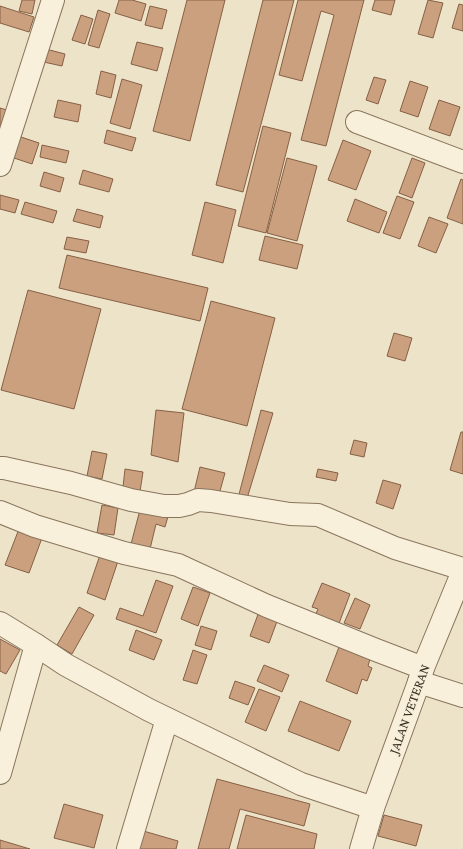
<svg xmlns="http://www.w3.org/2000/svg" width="463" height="849" font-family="'Crimson Pro',serif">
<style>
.building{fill:#caa07f;stroke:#876044}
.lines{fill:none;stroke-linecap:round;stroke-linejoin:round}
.minor-casing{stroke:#89755d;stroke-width:24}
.minor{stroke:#f8f0db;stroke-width:22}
.labels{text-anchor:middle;stroke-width:3;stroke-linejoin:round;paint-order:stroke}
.street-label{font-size:14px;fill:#392d20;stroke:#f5edd7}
</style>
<rect width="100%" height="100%" fill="#ede3c8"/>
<g class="building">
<path d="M22,0H35L32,14L19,11Z"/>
<path d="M119,0H132L146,4L141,21L115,13Z"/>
<path d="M187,0H225L190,141L153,131Z"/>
<path d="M263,0H294L243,192L216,185Z"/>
<path d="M298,0H364L326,146L301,140L334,15L321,11L302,81L279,75Z"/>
<path d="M375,0H395L391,15L372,10Z"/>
<path d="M428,0L443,3L433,38L418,34Z"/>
<path d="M459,4L463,5V31L452,28Z"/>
<path d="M0,6L34,17L29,32L0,23Z"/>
<path d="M150,6L167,10L162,29L145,25Z"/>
<path d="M98,10L110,14L99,48L88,45Z"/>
<path d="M81,15L93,19L85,44L72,40Z"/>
<path d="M137,42L163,48L157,71L131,64Z"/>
<path d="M42,48L65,54L62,66L39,61Z"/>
<path d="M101,71L116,75L111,98L96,94Z"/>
<path d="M374,77L386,80L378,104L366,100Z"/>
<path d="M122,79L142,85L130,129L110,123Z"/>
<path d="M410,81L428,87L418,117L400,111Z"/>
<path d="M58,100L81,105L78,122L54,117Z"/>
<path d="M439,100L460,107L450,136L429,129Z"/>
<path d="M0,108L10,111L5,126L0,125Z"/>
<path d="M263,126L291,133L266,233L238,226Z"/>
<path d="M107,130L136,138L132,151L104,143Z"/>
<path d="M15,135L39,143L32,164L8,156Z"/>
<path d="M343,140L371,151L356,190L328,180Z"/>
<path d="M42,145L69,151L66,163L40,157Z"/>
<path d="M287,158L317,166L297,241L267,233Z"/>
<path d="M412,158L425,163L412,198L399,193Z"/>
<path d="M83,170L113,179L109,192L79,184Z"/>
<path d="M44,172L64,178L60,192L40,186Z"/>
<path d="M461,179L463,180V224L447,218Z"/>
<path d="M0,195L19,200L15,213L0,209Z"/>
<path d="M397,196L414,202L400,239L383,233Z"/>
<path d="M355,199L387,212L379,233L347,221Z"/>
<path d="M25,202L57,211L53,223L21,214Z"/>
<path d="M205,202L236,210L223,263L192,255Z"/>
<path d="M77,209L103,216L100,228L73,221Z"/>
<path d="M429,217L448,224L436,253L418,246Z"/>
<path d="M265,236L303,245L297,269L259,260Z"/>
<path d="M67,237L89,241L86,253L64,249Z"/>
<path d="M67,255L208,288L200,321L59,288Z"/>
<path d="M28,290L101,309L74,409L1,390Z"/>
<path d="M211,301L275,318L247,426L182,409Z"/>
<path d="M394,333L412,338L405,361L387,356Z"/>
<path d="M156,410L184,413L178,462L151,455Z"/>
<path d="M261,410L273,413L245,505L237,502Z"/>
<path d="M461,432H463V474L450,470Z"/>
<path d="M354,440L367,443L364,457L350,454Z"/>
<path d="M92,451L107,454L102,479L87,476Z"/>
<path d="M200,467L225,473L218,498L194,492Z"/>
<path d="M125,469L143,472L139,498L122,496Z"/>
<path d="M318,469L338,473L336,481L316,477Z"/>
<path d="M383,480L401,485L393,509L376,503Z"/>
<path d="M102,505L118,508L114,535L97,533Z"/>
<path d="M141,506L169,513L165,527L156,524L150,549L131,544Z"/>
<path d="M19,529L42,538L29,573L5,565Z"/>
<path d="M100,555L118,561L105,600L87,593Z"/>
<path d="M156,580L173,586L156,633L116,619L120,608L143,616Z"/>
<path d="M322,583L350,594L338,626L315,616L318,609L312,607Z"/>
<path d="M193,587L210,593L198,626L181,619Z"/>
<path d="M355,598L370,605L360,629L344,623Z"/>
<path d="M79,607L94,615L72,654L57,645Z"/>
<path d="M260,609L279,616L269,643L250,636Z"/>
<path d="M201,626L217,631L211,650L195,645Z"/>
<path d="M136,630L162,640L154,660L129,650Z"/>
<path d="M0,639L20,650L6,674L0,671Z"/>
<path d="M339,647L370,659L368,666L372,668L367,681L362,679L357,694L326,681Z"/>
<path d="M193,650L207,655L197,684L183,680Z"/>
<path d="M264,665L289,675L282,692L257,681Z"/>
<path d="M235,681L255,688L248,705L229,698Z"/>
<path d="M259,689L280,697L266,731L245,722Z"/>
<path d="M300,701L351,721L339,751L288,731Z"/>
<path d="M217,779L310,804L304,826L240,809L229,849H198Z"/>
<path d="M64,804L103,815L94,848L54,838Z"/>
<path d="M246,815L317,834L314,849H237Z"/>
<path d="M384,815L422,825L416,846L378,836Z"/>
<path d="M140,830L178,841L176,849H135Z"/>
<path d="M0,840L30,849H0Z"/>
</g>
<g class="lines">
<g class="minor-casing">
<g id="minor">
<path d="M357,122L463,162"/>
<path d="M0,165L53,0"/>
<path d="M0,468H4L71,483L131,500L164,506H179L188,504L198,500L211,501L290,514L318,515L395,548L463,569"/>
<path d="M0,512L35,526L124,553L178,565L267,606L376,650L423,668"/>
<path d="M0,623L36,645L66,665L149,710L301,784L373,808"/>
<path d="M419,682L463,696"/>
<path d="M0,773L36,645"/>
<path d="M128,849L167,719"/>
<path d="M361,849L373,808L419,682L423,668L463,571"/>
</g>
</g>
<use href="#minor" class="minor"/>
</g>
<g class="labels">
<g class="street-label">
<text transform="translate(409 709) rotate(-70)" y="5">JALAN VETERAN</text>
</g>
</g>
</svg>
